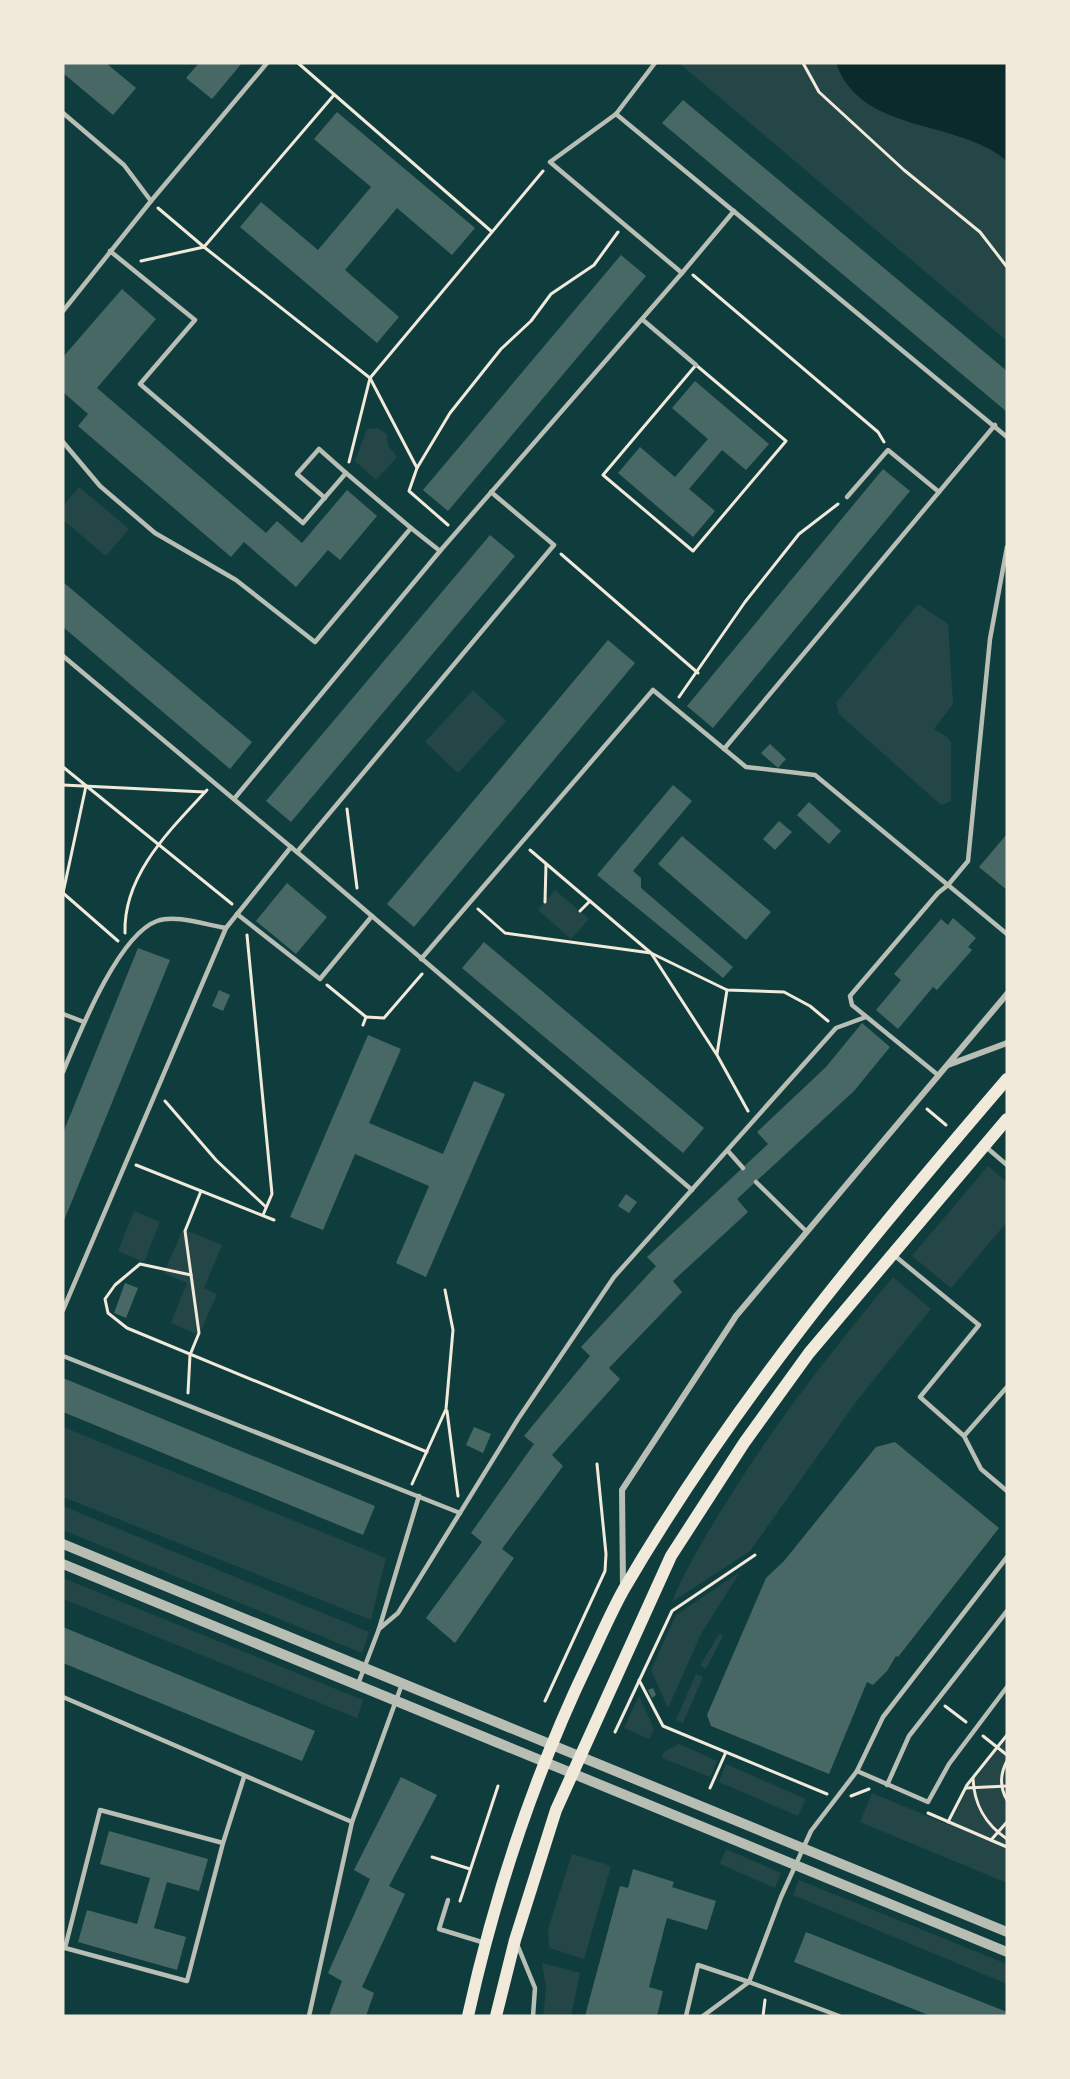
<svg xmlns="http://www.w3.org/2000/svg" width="1070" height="2079" font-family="Arial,sans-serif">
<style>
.green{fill:#244646}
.water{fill:#0a2a2b}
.building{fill:#486865}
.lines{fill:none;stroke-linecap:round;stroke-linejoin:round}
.path{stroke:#f1e9da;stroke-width:3}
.service{stroke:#b8beb3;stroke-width:4.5}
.minor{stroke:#b8beb3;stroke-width:6}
.tertiary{stroke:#b8beb3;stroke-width:10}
.secondary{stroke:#f1e9da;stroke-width:12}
</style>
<rect width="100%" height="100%" fill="#0f3d3e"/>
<g class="green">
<path d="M679,63H1007V341Z"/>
<path d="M377,428L387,434L388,445L397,457L376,480L355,461L367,429Z"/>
<path d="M79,487L129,529L106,556L63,520V506Z"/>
<path d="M918,604L948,624L953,704L934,729L947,737L951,743V801L941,805L839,714L836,703Z"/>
<path d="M473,690L506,721L458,773L425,742Z"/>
<path d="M555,890L589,919L571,939L538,910Z"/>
<path d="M988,1166L1007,1182V1222L951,1288L912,1256Z"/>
<path d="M134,1211L160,1222L144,1262L118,1251Z"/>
<path d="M183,1229L222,1245L204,1288L217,1294L199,1335L171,1323L187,1283L164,1273Z"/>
<path d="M893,1277L931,1309L859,1398L750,1551L672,1602C687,1565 708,1532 729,1498C778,1419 834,1348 893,1277Z"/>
<path d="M63,1427L386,1558L371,1620L63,1497Z"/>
<path d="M63,1506L369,1632L362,1653L63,1530Z"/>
<path d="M740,1572L701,1634L668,1708L651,1670L676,1615Z"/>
<path d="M63,1578L363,1700L357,1718L63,1599Z"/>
<path d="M719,1634L723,1636L706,1669L700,1666Z"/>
<path d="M696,1674L703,1677L683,1723L676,1720Z"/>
<path d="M639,1696L654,1729L649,1739L624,1728Z"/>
<path d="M1007,1737V1883L860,1822L872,1793L949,1825L969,1785Z"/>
<path d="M679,1744L717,1761L710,1777L662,1758L664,1752Z"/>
<path d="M726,1764L806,1799L798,1816L719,1782Z"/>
<path d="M726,1849L781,1873L775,1888L720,1864Z"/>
<path d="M572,1854L611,1866L584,1959L549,1948L548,1929Z"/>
<path d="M799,1880L1007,1964V1984L793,1895Z"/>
<path d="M542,1963L580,1973L571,2016H543L546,1988Z"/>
</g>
<path class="water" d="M836,63H1007V161C957,118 861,135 836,63Z"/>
<g class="building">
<path d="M63,63H106L136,88L113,115L63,73Z"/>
<path d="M199,63H242L212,99L186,78Z"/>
<path d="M683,100L1007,371V412L662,123Z"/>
<path d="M337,112L475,228L452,255L397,208L345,270L399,317L377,343L240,227L261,202L318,250L371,187L314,139Z"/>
<path d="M621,255L646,276L448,511L423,490Z"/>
<path d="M122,289L156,319L97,388L266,533L277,521L302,543L347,490L377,516L340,560L328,550L296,587L244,542L231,557L78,426L88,414L63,392V357Z"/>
<path d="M695,381L769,444L746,470L722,450L689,489L715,511L693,537L618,473L640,447L675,477L708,439L672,408Z"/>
<path d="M883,469L910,491L713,728L687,706Z"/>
<path d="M490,535L515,556L291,822L266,801Z"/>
<path d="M63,582L252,742L230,769L63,627Z"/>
<path d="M608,640L635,663L414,927L387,904Z"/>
<path d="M770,744L786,759L778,768L761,753Z"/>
<path d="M673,785L692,801L633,871L641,878V888L733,967L723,978L597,875Z"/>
<path d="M809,802L841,831L829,844L797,815Z"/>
<path d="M779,821L792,832L775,850L763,839Z"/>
<path d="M1007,834V890L979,867Z"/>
<path d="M682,836L771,912L746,940L658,864Z"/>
<path d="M287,883L327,917L296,954L256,921Z"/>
<path d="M953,918L976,938L968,947L972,950L937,990L933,987L898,1029L876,1010L901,980L894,974L941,919L948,925Z"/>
<path d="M484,942L704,1128L683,1153L462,968Z"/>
<path d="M138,948L170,960L63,1223V1133Z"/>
<path d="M219,990L230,995L223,1011L212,1006Z"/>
<path d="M862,1023L890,1047L854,1091L737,1199L748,1212L673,1281L682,1292L609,1368L620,1379L552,1455L563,1466L502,1549L514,1558L455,1643L426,1618L482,1542L471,1533L534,1444L524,1436L590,1356L581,1347L656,1266L647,1257L768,1144L757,1132L826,1067Z"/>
<path d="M368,1035L401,1049L369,1123L443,1154L474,1081L505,1094L426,1277L396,1263L429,1186L355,1154L323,1230L290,1217Z"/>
<path d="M626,1194L637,1202L629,1213L618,1206Z"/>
<path d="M125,1283L138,1288L126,1318L114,1313Z"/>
<path d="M63,1378L375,1506L363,1535L63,1412Z"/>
<path d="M474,1427L491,1434L483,1453L466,1445Z"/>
<path d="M895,1442L999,1528L898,1657L896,1656L887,1671L873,1685L867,1682L829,1774L711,1726L707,1715L766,1578L784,1561L876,1447Z"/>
<path d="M63,1627L315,1731L302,1761L63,1663Z"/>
<path d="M653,1688L656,1695L652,1698L648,1690Z"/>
<path d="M401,1777L437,1795L389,1886L405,1894L362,1987L374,1993L366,2016H329L342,1981L328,1973L370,1879L354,1870Z"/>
<path d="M109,1831L208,1859L199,1891L167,1882L154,1928L186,1937L177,1970L78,1942L87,1910L137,1924L150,1878L100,1864Z"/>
<path d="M633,1869L674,1882L672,1887L716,1901L707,1930L667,1918L649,1987L663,1991L657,2016H585L620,1886L628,1888Z"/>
<path d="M806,1932L1007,2012V2016H931L794,1962Z"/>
</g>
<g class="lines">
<g class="path">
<path d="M298,63L491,231"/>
<path d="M803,63L819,92L904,170L980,232L1007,267"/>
<path d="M158,208L204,247L370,378L417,468L409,491L448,525"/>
<path d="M141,261L204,247L334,95"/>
<path d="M693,275L878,432L884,442"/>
<path d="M696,365L786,441L693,551L603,475Z"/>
<path d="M349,462L370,378L543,171"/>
<path d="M417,468L450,413L501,349L531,321L551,294L594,265L618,232"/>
<path d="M561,554L698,673"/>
<path d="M679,697L745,602L799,534L838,504"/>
<path d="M63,767L232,904"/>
<path d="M63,785L205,792"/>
<path d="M347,809L357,888"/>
<path d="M530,850L651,953L727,990L784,992L810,1006L828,1021"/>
<path d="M63,893L86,786"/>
<path d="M63,893L118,941"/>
<path d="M545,902L546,864"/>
<path d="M478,909L505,933L651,953L717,1055L748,1111"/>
<path d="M580,911L590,901"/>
<path d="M125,933C123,875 170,830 207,790"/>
<path d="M247,935L272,1194L263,1215"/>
<path d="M327,985L366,1017L363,1025"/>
<path d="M366,1017L384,1018L422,974"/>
<path d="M717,1054L727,990"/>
<path d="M165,1101L216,1160L266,1207"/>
<path d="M927,1109L946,1125"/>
<path d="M136,1165L274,1220"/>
<path d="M191,1275L140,1264L115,1285L105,1299L108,1313L127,1328L427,1452"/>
<path d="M188,1393L190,1355L199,1333L185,1231L201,1191"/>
<path d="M447,1411L458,1496"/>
<path d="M412,1484L446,1409L453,1330L445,1290"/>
<path d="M639,1680L663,1726L827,1794"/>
<path d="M545,1701L605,1571L606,1554L597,1464"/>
<path d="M945,1706L966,1722"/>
<path d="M615,1732L672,1611L755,1555"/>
<path d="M983,1736L1007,1755"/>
<path d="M1007,1761C1000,1774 1000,1788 1007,1800"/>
<path d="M973,1778C974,1805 985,1824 1007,1839"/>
<path d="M710,1788L726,1752"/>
<path d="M966,1788L1007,1786"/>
<path d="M851,1796L869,1789"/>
<path d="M928,1813L1007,1847"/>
<path d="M948,1822L967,1785L1007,1735"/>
<path d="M991,1840L1007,1822"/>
<path d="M432,1857L470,1869"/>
<path d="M460,1901L498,1786"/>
<path d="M763,2016L765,2000"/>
</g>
<g class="service">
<path d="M63,113L124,165L151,201L63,311"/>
<path d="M616,114L1007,437"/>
<path d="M151,201L267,63"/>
<path d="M682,273L734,211"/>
<path d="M643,320L696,365"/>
<path d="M63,442L100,486L155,533L236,580L315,642L411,528L346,473L303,523L140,384L195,320L110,251"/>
<path d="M847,497L888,450L939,492"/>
<path d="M325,498L297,474L319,449L346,473"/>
<path d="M411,528L440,551L682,273L550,162L616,114L655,63"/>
<path d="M1007,547L990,639L968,861L948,885L1007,934"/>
<path d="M63,656L310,863L692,1190"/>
<path d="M724,749L995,425"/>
<path d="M234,799L440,551"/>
<path d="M297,852L554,545L491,492"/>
<path d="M237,914L320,979L372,916"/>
<path d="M421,959L653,690L746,767L815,775L948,885L938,893L850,996L852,1005L938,1075"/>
<path d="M63,1014L84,1022"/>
<path d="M63,1072C79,1034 118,935 157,921C176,914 206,925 226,928L291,847"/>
<path d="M986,1147L1007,1165"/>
<path d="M728,1151L743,1168"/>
<path d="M756,1182L807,1232"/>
<path d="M895,1256L979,1325L920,1397L964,1436L1007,1387"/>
<path d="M63,1310L226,928"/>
<path d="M63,1356L460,1513"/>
<path d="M964,1436L981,1469L1007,1491"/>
<path d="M379,1629L419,1496"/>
<path d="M358,1684L379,1629L398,1613L518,1419L614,1277L836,1028L866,1017"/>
<path d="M63,1697L352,1822"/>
<path d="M857,1771L928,1802L949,1764L1007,1687"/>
<path d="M887,1785L909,1736L1007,1611"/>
<path d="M223,1843L100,1810L65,1948L187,1981L223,1843L244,1777"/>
<path d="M448,1900L439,1929L485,1943"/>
<path d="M517,1944L535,1988L533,2016"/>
<path d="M309,2016L352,1822L402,1684"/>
<path d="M686,2016L698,1965L749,1982L781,1897L811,1831L857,1771L883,1717L1007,1557"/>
<path d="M703,2016L749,1982L839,2016"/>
</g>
<g class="minor">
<path d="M948,1065L1007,1043"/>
<path d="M623,1586L622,1490L736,1316L1007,994"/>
</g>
<g class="tertiary">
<path d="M63,1544L1007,1932"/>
<path d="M63,1564L1007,1952"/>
</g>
<g class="secondary">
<path d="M468,2016C495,1893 534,1776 588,1663C600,1638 611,1612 624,1589C733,1402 867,1242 1007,1079"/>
<path d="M496,2016L515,1940L556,1810L671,1556L744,1443L809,1353L1007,1119"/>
</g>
</g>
<rect width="1070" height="2079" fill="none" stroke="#f1e9da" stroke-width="129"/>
</svg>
